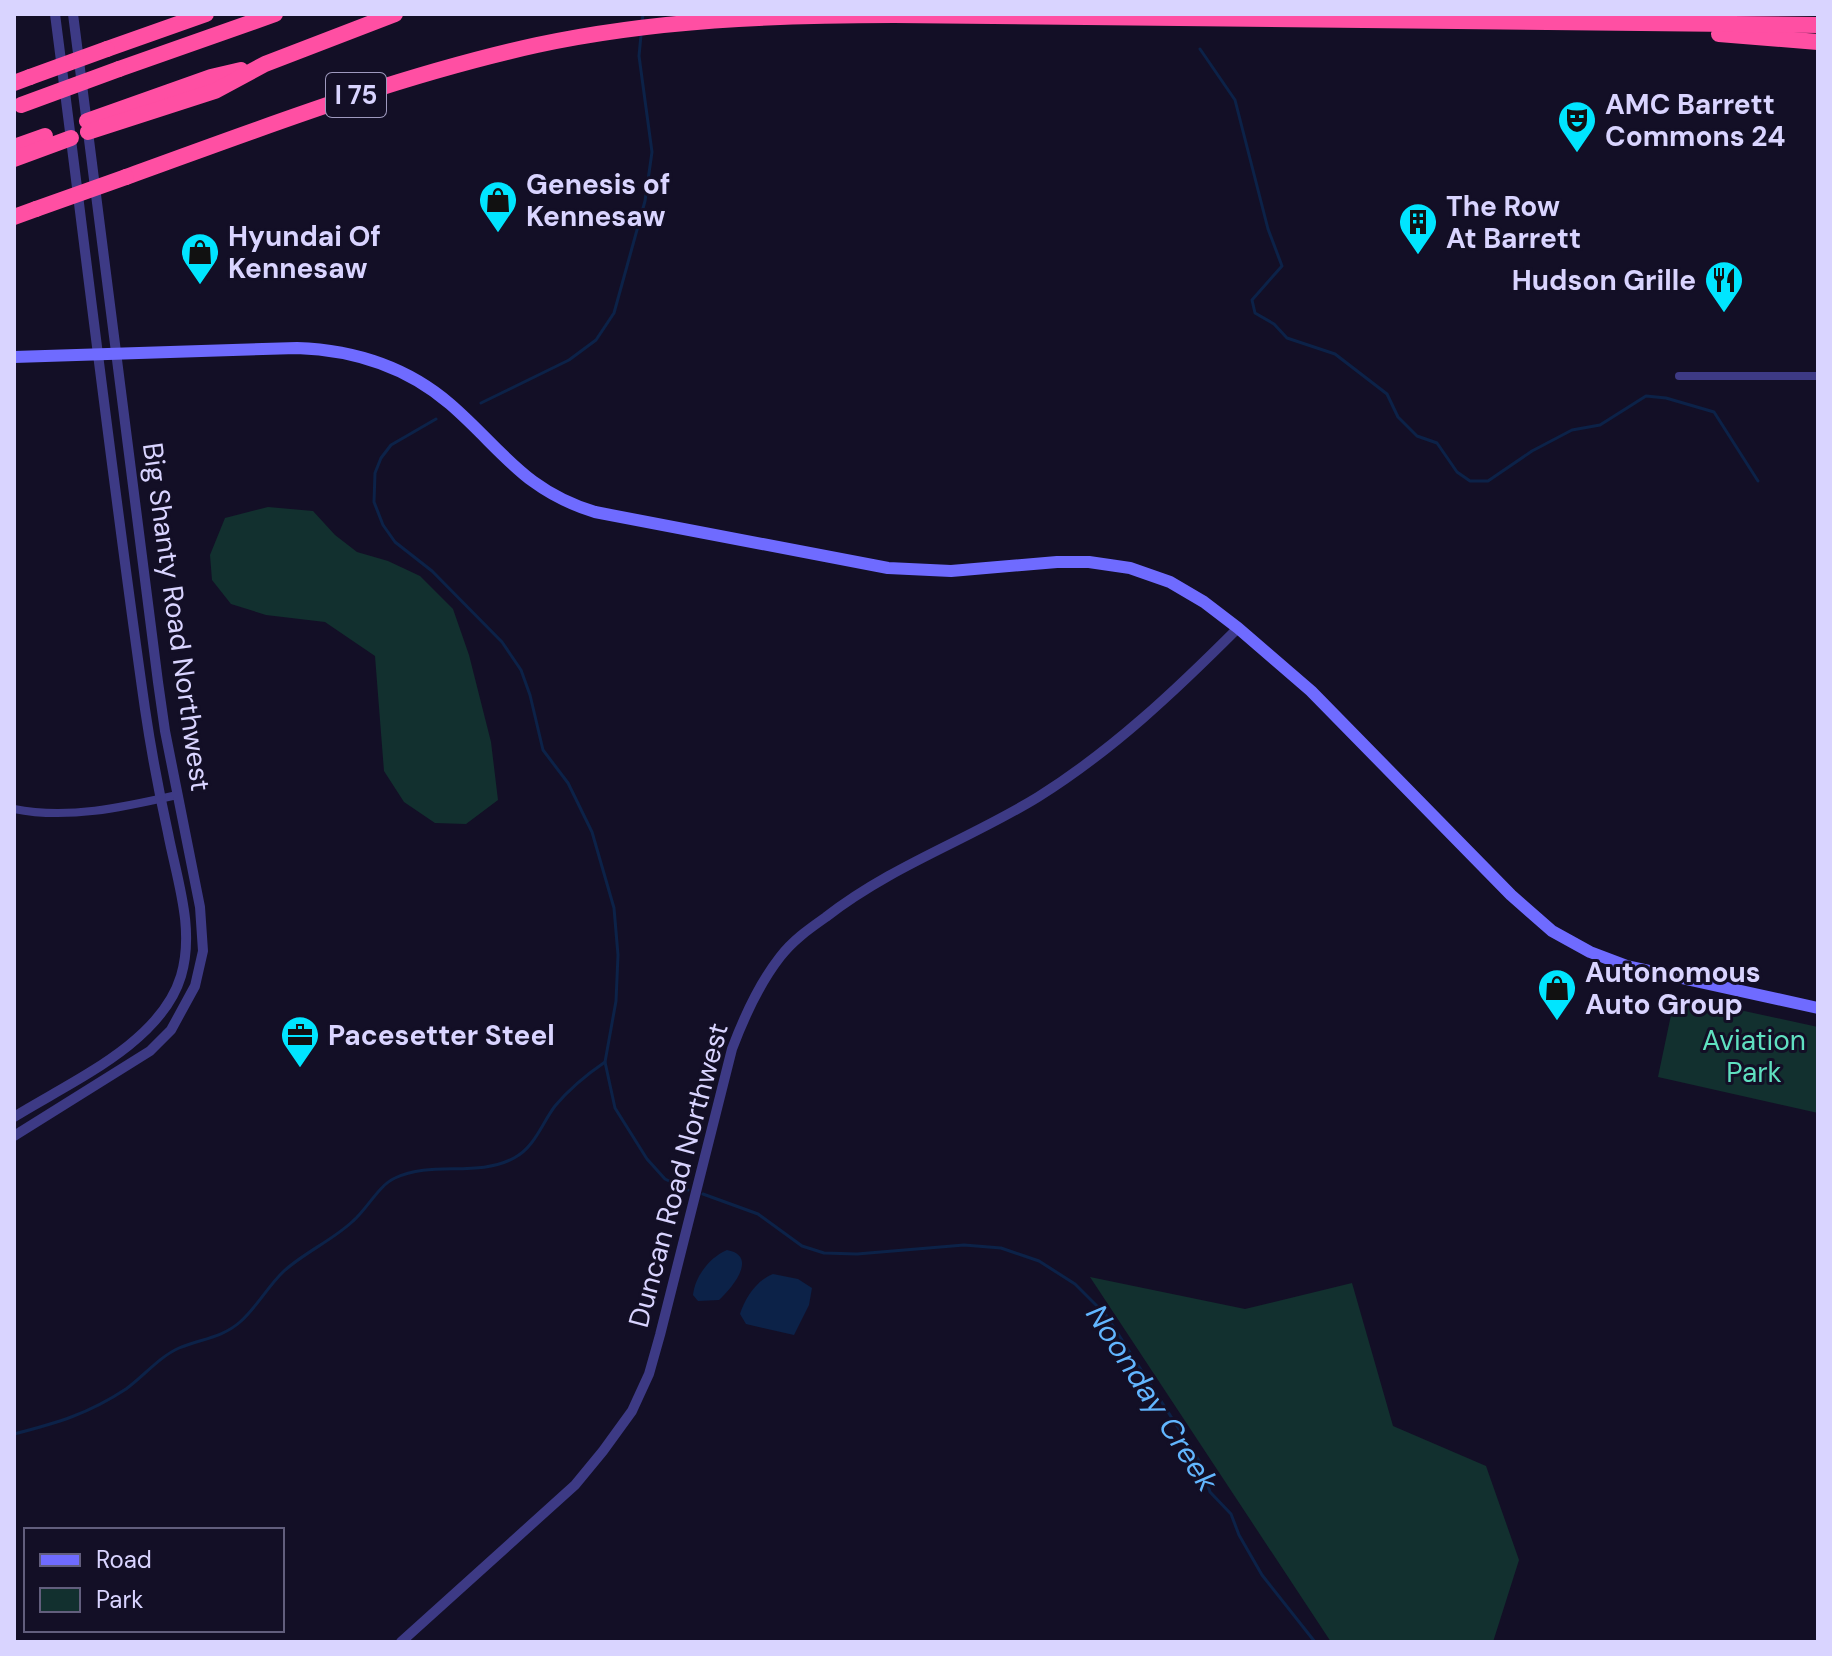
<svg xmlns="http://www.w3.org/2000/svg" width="1832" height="1656" font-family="'DM Sans',sans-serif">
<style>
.green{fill:#12302f}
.water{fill:#0c2248}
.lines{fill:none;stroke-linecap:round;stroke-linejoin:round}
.stream{stroke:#0c2248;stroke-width:3}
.minor{stroke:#3d3a85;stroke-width:8}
.tertiary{stroke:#3d3a85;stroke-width:10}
.secondary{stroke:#6f6bff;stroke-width:12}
.motorway{stroke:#ff4fa3;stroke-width:16}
.motorway-bridge{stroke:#ff4fa3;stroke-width:16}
.labels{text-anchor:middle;stroke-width:6;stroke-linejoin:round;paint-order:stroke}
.shield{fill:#130f26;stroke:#9e99be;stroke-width:2}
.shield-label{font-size:26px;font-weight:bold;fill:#d9d4ff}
.poi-label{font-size:28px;font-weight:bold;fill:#d9d4ff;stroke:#130f26;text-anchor:start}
.street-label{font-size:28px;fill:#d9d4ff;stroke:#130f26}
.park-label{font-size:28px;fill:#5fe0c0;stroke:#130f26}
.water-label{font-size:30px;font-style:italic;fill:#62b6ff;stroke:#130f26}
</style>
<rect width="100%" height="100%" fill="#130f26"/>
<g class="green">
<path d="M268,507L313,511L335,535L357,552L388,561L420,576L453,609L469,655L491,742L498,800L466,824L435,823L404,802L384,771L375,656L325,622L266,615L231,604L212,580L210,555L225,518Z"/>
<path d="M1675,996L1818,1027V1113L1658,1077Z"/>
<path d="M1090,1277L1245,1309L1352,1283L1393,1426L1486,1466L1519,1560L1493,1642H1331Z"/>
</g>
<g class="water">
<path d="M727,1250C759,1256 732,1288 719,1300L698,1301L693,1295C695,1276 710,1257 727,1250Z"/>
<path d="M773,1274L798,1279L812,1288L809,1305L794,1335L746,1324L740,1314C745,1298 757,1280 773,1274Z"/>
</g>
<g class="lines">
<g class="stream">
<path d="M642,23L643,14"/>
<path d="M1200,49L1235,100L1268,229L1282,266L1252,300L1255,313L1274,324L1287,338L1335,354L1387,394L1398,417L1417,436L1437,443L1457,472L1470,481H1488L1532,451L1572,430L1600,425L1646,396L1666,398L1714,412L1758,481"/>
<path d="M481,403L569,360L596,340L614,313L645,201L652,152L639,56L641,35"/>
<path d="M436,419L391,445L381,458L375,473L374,502L383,525L395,542L432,571L502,642L521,670L530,695L543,750L568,783L592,832L614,908L618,955L616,1001L605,1062L615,1108L647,1159L665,1179L688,1190"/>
<path d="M703,1194L758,1214L802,1246L824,1253L857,1254L964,1245L1001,1248L1039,1261L1075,1284L1106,1315L1200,1462L1210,1492L1231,1514L1239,1535L1262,1575L1315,1642"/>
<path d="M14,1434C57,1423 88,1414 126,1389C144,1376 159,1357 179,1348C200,1339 222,1338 240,1322C257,1307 268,1286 284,1271C305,1252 333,1240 353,1221C367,1209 379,1185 395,1178C432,1160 477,1178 514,1158C535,1147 542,1123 555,1106C570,1088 586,1075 605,1062"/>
</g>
<g class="minor">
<path d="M1679,376H1818"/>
<path d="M14,809C68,820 124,807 177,795"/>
</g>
<g class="tertiary">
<path d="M14,1117C70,1082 161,1043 181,976C195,929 177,880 168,833C159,792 151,750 145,709C112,478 85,246 55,14"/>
<path d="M14,1136L150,1051L171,1030L195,986L203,951L200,907L165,731L158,682L73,14"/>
<path d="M401,1642L575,1485L603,1451L632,1411L649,1374L660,1335L732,1049C744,1017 759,984 780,957C793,940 809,929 826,917C893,865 968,840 1038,797C1113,750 1176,690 1238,628"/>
</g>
<path class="secondary" d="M14,357L297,348C354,350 407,367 450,404C502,449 523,490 595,512L888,568L951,571L1057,562H1089L1130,568L1170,582L1204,602L1238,628L1311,691L1511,895L1552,931L1590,952L1627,966L1818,1008"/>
<g class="motorway">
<path d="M1719,34L1818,42"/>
<path d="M107,49L206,14"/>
<path d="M119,69L275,14"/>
<path d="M14,83L30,77"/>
<path d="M87,121L211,77L241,70"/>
<path d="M88,132L215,91L265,64L395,14"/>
<path d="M14,147L45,136"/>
<path d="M14,159L71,138"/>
<path d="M126,177C262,128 396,76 537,45C654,20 774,15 894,15L1818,25"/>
<path d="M14,217L36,209"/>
</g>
<g class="motorway-bridge">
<path d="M30,77L107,49"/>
<path d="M21,105L119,69"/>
<path d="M36,209L126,177"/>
</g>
</g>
<defs>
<g id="theatre-pin" transform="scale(2)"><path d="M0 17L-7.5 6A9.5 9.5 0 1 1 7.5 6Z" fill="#00e5ff" stroke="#130f26"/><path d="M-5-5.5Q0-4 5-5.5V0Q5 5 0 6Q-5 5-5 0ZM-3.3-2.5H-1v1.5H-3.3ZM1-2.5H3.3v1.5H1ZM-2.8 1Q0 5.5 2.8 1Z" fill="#111"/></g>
<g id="shop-pin" transform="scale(2)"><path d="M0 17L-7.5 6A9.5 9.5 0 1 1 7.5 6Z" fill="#00e5ff" stroke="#130f26"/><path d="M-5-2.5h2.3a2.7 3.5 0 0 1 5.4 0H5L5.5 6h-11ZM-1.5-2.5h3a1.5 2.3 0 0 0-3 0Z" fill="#111"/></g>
<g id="building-pin" transform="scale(2)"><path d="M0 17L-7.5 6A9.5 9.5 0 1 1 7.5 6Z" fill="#00e5ff" stroke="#130f26"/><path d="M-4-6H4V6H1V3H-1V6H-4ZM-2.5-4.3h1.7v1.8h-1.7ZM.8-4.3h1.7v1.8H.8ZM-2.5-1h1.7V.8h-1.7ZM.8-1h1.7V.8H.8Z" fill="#111"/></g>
<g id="restaurant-pin" transform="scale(2)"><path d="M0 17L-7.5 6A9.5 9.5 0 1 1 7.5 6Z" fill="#00e5ff" stroke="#130f26"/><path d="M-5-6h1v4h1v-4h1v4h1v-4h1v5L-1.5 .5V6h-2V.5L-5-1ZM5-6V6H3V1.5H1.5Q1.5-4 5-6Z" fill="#111"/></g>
<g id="office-pin" transform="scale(2)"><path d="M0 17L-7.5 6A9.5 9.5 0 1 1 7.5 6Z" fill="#00e5ff" stroke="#130f26"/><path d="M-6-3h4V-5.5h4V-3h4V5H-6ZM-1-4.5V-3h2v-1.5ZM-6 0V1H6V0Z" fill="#111"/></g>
</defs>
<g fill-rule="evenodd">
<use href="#theatre-pin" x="1577" y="120"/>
<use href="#shop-pin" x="498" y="200"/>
<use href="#building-pin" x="1418" y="222"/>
<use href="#shop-pin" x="200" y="252"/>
<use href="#restaurant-pin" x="1724" y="280"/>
<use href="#shop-pin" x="1557" y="988"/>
<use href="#office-pin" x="300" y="1035"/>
</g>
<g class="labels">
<rect class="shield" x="326" y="73" width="60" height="44" rx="6"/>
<g class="shield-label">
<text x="356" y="104">I 75</text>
</g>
<g class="poi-label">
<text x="1605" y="114">AMC Barrett<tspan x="1605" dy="32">Commons 24</tspan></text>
<text x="526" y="194">Genesis of<tspan x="526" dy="32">Kennesaw</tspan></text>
<text x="1446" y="216">The Row<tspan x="1446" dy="32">At Barrett</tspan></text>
<text x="228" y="246">Hyundai Of<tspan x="228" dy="32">Kennesaw</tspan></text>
<text x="1696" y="290" text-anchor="end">Hudson Grille</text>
<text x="1585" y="982">Autonomous<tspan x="1585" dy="32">Auto Group</tspan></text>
<text x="328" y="1045">Pacesetter Steel</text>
</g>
<g class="street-label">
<text transform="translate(177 617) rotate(82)" y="10">Big Shanty Road Northwest</text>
<text transform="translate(678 1175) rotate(-75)" y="10">Duncan Road Northwest</text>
</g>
<g class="park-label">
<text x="1754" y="1050">Aviation<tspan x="1754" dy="32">Park</tspan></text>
</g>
<g class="water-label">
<text transform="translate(1152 1398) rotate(57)" y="10">Noonday Creek</text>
</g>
</g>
<rect width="1832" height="1656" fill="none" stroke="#d9d4ff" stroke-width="32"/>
<rect x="24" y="1528" width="260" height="104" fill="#130f26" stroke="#625e7d" stroke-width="2"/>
<rect x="40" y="1554" width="40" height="12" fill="#6f6bff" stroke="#625e7d" stroke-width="2"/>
<text x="96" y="1568" font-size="24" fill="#d9d4ff">Road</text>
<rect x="40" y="1588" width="40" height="24" fill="#12302f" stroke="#625e7d" stroke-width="2"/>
<text x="96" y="1608" font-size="24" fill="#d9d4ff">Park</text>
</svg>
